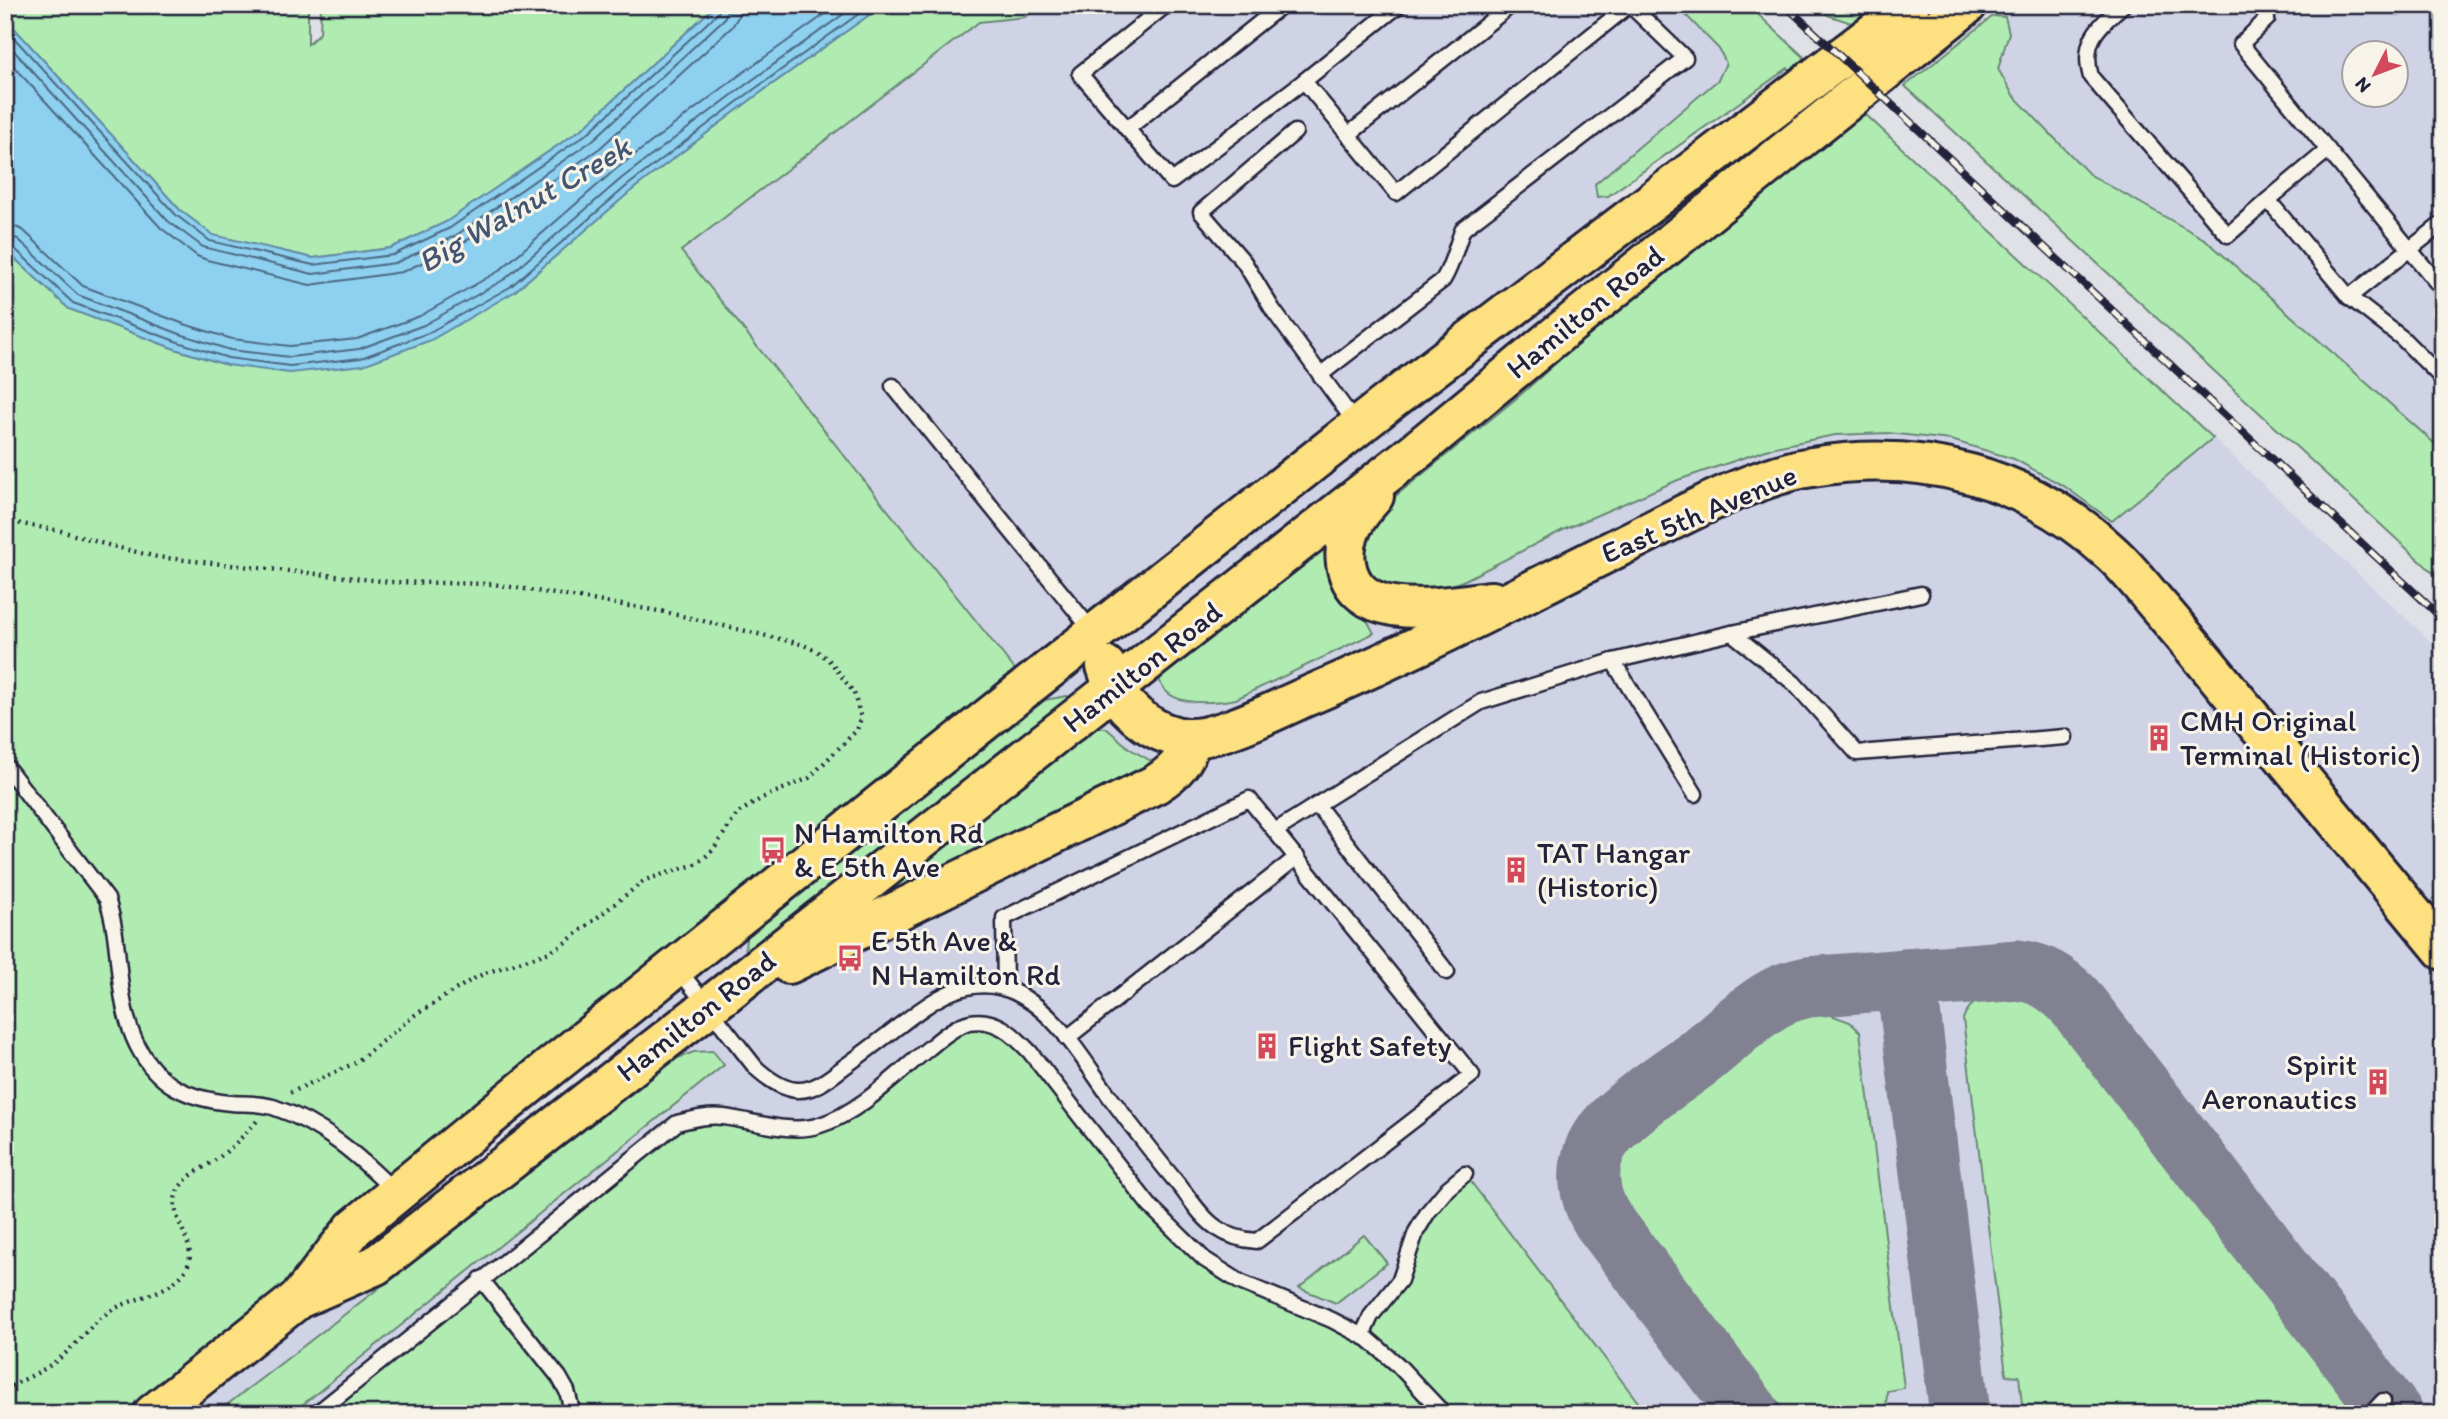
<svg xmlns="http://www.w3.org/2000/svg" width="2448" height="1419" font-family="Itim,sans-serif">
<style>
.built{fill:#d0d3e6;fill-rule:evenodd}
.green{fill:#b0ecb2;stroke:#698776;stroke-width:2}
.water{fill:#8dd0ef;stroke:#628aa7;stroke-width:2}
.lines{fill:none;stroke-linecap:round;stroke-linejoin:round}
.shore{stroke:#4d6883;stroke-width:2}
.taxiway{stroke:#818191;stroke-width:61}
.lane-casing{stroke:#22223b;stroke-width:19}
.primary-casing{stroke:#22223b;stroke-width:44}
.path{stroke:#22223b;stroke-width:4.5;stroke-dasharray:2 5;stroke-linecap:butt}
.lane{stroke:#f7f3e8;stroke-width:14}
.primary{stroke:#fde080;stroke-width:38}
.rail-casing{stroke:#22223b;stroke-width:8}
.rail{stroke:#f7f3e8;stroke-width:5;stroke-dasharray:16;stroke-linecap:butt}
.labels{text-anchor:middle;stroke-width:6;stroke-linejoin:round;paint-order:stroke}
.street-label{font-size:30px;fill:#22223b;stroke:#f7f3e8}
.poi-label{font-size:30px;fill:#22223b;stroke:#f7f3e8;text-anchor:start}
.water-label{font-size:32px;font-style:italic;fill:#425671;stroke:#f7f3e8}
</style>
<rect width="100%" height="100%" fill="#e0e0e7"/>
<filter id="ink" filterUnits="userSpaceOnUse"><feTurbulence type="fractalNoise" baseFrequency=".0143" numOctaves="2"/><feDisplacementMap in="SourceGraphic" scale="14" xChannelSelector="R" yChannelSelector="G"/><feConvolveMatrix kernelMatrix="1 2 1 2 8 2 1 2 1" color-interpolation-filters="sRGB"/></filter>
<g filter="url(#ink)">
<g class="built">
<path d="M1042,5H1676L1719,49L1726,63L1718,80L1595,184L1597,196H1608L1663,267L1518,397L1382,507L1426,595L1465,580L1563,530L1678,480L1775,447L1835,435L1888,433L1951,440L2014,459L2064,486L2112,521L2213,438L2443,653V684L2430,697L2443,709V1414H153L629,1068L597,1031L1027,686L681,251L979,22L1025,17Z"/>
<path d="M1996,5H2443V451L2206,240L2089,174L2013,95L1998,69L2009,33L2005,17ZM2354,52H2396V94H2354Z"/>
</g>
<g class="green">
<path d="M5,5H308V44L320,33L321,5H716L583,128L446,222L391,248L313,258L212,235L180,210L5,18Z"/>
<path d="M883,5H1042L1025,17L979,22L681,251L1028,686L153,1414H5V247L10,254L69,309L175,349L227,365L514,292L632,190L753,98Z"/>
<path d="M1676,5H1748L2213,438L2112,521L2064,486L2014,459L1951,440L1888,433L1835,435L1775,447L1678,480L1563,530L1465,580L1426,595L1380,585L1367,570L1362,559L1366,530L1382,507L1518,397L1663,267L1851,125L1788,68L1608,196L1597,197L1595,184L1718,80L1726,63L1719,49Z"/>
<path d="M1817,5H1875L1851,23L1828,15Z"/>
<path d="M1993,16L2005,17L2009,33L1998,69L2013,95L2089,174L2206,240L2443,451V582L1905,86Z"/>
<path d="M1328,532L1351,606L1368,622L1374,633L1236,699C1209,704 1154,709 1159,667Z"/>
<path d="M1067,696L1070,704L751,957C744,949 744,945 748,935L1045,700Z"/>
<path d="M1086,726L1106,728L1130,749L1158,765L877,901L873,896Z"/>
<path d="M2002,990L2033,994L2055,1010L2371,1414H2023L2019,1376L2006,1375L1963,1019C1969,1001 1986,995 2002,990Z"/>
<path d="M1825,1013L1850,1022L1860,1032L1904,1388L1887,1391L1886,1414H1787L1765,1386L1761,1388L1617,1203C1608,1186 1605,1172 1616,1155L1749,1049L1793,1019Z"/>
<path d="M969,1022L1011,1032L1149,1205L1204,1259L1362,1336L1400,1280L1416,1232L1465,1174L1647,1414H316L651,1143L700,1117L818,1126Z"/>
<path d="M713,1051L724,1065L291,1414H215L678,1058L694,1052Z"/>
<path d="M1364,1235L1387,1263L1336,1303L1299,1288Z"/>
</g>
<path class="water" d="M716,5H883L753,98L632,190L514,292L431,340L363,365L290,373L227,365L175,349L69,309L10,254L5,247V18L180,210L213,235L313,258L391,248L446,222L583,128Z"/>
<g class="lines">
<g class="shore">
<path d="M5,28L176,215L210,241L313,265L393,255L450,228L588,133L718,13L720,5"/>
<path d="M5,41L168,221L203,247L313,274L395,263L455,236L593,140L724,19L729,5"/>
<path d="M5,57L161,228L197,256L207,260L310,285L402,272L460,245L600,148L732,27L738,17L740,5"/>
<path d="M5,225L14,226L24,231L83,286L184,324L232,339L290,346L357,339L420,316L499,271L616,169L737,77L838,5"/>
<path d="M5,236L18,239L78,295L180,334L230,350L290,357L359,349L424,325L505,279L622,178L744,86L856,5"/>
<path d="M5,245L13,247L73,303L178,342L228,358L290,366L361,358L428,333L510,287L628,185L749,93L871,5"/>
</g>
<g class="taxiway">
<path d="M1906,979L1960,1414"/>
<path d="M1750,1414L1602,1219C1589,1197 1585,1172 1596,1147C1611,1115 1671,1079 1701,1056C1724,1038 1746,1015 1772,1000C1783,993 1795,990 1808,987L2018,970C2041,973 2057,983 2073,999L2393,1414"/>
</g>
<g class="lane-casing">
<g id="lane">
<path d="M1166,5L1080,74L1172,181L1304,81L1396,193L1629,5"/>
<path d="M2123,5C2097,27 2081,42 2091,77L2228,235L2268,200L2349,297L2402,338L2443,379"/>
<path d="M2262,5L2267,19L2241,44L2328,150L2268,200"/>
<path d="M1304,81L1399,5"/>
<path d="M1127,129L1282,5"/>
<path d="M1295,132L1201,212L1244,262L1273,310L1357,425"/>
<path d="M1348,135L1511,5"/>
<path d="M2328,150L2443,290"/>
<path d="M2349,297L2443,223"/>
<path d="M1320,375L1443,280C1453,264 1456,246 1463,229L1685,58L1630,5"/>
<path d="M893,386L1094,633"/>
<path d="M1732,633L1794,683L1857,753L2065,737"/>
<path d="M1613,661L1732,633L1921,594"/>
<path d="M5,765L107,899C123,947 114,999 137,1045C157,1085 188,1099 231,1103C244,1104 261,1103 273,1107C322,1123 360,1157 395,1192"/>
<path d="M1317,805L1447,972"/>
<path d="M1275,831L1481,702L1613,661L1695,794"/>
<path d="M678,969L756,1068C767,1078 781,1089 797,1090C815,1091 831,1077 844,1067C861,1055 878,1042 895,1029C930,1002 968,971 1014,992C1057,1012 1083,1060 1110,1097C1133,1128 1157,1159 1182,1189C1192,1202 1203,1219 1217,1228C1230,1237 1242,1240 1257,1241L1472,1075L1249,799L1004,918L1005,989"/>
<path d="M1067,1038L1297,857"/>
<path d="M481,1279L559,1377L567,1391L573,1414"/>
<path d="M1362,1336L1371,1316L1400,1280L1416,1232L1428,1212L1448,1188L1465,1174"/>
<path d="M316,1414L677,1123C693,1119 708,1115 724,1117C755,1121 790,1135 820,1125C859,1113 897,1074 929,1048C940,1039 956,1025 970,1022C996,1017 1014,1035 1030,1052L1149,1205L1204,1259L1240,1282L1332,1320L1368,1339L1398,1365L1444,1414"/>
<path d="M2371,1414L2383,1401"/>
</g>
</g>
<g class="primary-casing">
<g id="primary">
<path d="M1374,496C1357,515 1342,536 1346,563C1355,627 1448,605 1492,601"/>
<path d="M1106,666C1109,673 1111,683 1114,689C1129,715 1158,736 1187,738C1217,740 1274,711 1303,698C1412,652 1517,597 1623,545C1678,518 1752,476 1812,467C1923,449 2027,476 2110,552C2126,566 2140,584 2154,601C2188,640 2221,681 2254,721C2317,798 2380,873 2443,950"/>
<path d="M789,964L1156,784C1175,772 1186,760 1192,738"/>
<path d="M302,1295L354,1228L552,1066L1028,686L1385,405L1910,5"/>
<path d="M153,1414L298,1299L376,1265L707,1008L1417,450L1549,341L1967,5"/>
</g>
</g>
<g class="path">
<path d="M5,521L61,531L104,544L157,557L391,582L493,584L665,612L801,644L817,651L831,662L854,693L861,718L857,730L809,778L762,798L738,813L713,850L704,858L693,865L645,880L566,942L550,952L485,973L468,982L415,1015L355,1063L287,1094"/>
<path d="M5,1389C24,1379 45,1371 61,1357C80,1342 91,1322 112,1310C135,1297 172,1293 186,1269C201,1244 166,1218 177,1192C185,1174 208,1167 222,1155C235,1145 246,1133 257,1121"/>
</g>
<use href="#lane" class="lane"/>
<use href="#primary" class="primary"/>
<g class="rail-casing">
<path id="rail" d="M1785,5L2443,619"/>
</g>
<use href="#rail" class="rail"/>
</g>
</g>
<defs>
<g id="building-bare" transform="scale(2.1)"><path d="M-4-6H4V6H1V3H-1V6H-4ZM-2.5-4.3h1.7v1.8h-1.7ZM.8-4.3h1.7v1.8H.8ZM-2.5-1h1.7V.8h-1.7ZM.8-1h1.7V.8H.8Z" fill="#d1495b" stroke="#f7f3e8" stroke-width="2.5" paint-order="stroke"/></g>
<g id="bus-bare" transform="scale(2.1)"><path d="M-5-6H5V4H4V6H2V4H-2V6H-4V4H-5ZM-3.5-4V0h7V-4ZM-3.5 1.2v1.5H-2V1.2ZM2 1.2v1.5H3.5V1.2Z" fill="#d1495b" stroke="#f7f3e8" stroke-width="2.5" paint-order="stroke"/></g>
</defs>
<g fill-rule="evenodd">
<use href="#building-bare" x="2159" y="738"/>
<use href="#bus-bare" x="773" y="850"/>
<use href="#building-bare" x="1516" y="870"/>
<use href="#bus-bare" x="850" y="958"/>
<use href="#building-bare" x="1267" y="1046"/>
<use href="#building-bare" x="2378" y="1082"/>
</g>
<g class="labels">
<g class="street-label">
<text transform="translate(1585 312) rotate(-39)" y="10">Hamilton Road</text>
<text transform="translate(1699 514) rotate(-23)" y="10">East 5th Avenue</text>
<text transform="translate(1142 667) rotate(-38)" y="10">Hamilton Road</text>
<text transform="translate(696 1016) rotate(-38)" y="10">Hamilton Road</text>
</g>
<g class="poi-label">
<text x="2180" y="731">CMH Original<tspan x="2180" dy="34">Terminal (Historic)</tspan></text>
<text x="794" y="843">N Hamilton Rd<tspan x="794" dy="34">&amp; E 5th Ave</tspan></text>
<text x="1537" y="863">TAT Hangar<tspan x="1537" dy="34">(Historic)</tspan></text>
<text x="871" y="951">E 5th Ave &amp;<tspan x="871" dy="34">N Hamilton Rd</tspan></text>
<text x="1288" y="1056">Flight Safety</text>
<text x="2357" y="1075" text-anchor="end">Spirit<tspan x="2357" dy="34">Aeronautics</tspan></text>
</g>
<g class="water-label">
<text transform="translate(524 204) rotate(-30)" y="11">Big Walnut Creek</text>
</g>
</g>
<rect width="2448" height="1419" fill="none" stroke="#f7f3e8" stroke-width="28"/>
<rect x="14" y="14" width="2420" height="1391" fill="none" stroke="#22223b" stroke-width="2.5" filter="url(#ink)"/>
<g transform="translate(2375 74) rotate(228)"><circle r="33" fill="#f7f3e8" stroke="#a29fa3" stroke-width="2"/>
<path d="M0-5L12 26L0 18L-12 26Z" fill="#d1495b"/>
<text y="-10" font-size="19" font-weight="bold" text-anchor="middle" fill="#22223b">N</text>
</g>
</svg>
